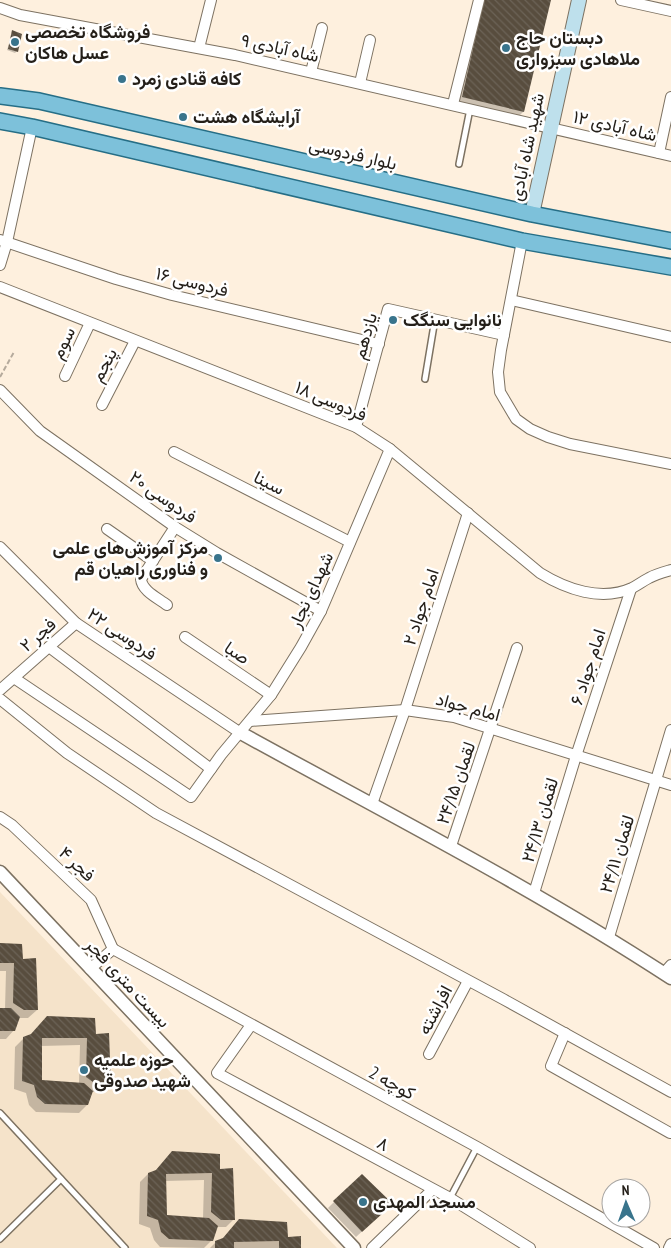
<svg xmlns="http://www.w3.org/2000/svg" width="671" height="1248" font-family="'PT Sans Narrow',Vazirmatn,sans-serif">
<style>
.built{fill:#f5e3ca}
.shadow{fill:#0003;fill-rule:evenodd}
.building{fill:url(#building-back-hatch)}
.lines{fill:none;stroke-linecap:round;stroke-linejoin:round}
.service-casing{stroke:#7d7262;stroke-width:8}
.minor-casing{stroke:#7d7262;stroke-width:12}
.tertiary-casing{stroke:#7d7262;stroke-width:15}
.secondary-casing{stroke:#7d7262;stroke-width:16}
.primary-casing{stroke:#266e86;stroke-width:18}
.path{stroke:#b5aa9c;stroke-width:2;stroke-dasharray:5 2.5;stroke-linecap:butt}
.service{stroke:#fff;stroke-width:5}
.minor{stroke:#fff;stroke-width:10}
.tertiary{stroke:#fff;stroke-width:12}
.secondary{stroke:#bee0ec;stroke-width:14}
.primary{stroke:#7dc1da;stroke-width:15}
.poi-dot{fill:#39748c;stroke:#fff;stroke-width:2}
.labels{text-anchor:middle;stroke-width:5;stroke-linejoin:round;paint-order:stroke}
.poi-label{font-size:18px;font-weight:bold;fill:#241f19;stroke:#fff;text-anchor:start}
.street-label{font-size:18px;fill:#241f19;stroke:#fff}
</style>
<defs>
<pattern id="building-back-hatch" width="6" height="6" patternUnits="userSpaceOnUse" patternTransform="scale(1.25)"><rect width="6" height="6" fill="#584d3e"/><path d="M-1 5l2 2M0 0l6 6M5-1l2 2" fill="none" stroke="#6c6357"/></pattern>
</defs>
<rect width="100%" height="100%" fill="#fef0de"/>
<path class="built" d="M0,892L337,1248H0Z"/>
<g class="shadow">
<path d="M480,0H550L523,112L517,118L456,103Z"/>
<path d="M13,32L17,51L15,53L7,50Z"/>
<path d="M0,944L22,960L37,1010L28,1018H18L14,1030L6,1039H0V1009H5L6,971H0Z"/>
<path d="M95,1035L110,1084L102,1092H91L87,1105L79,1113L36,1112L29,1105L26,1093L14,1089L15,1047L24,1038ZM80,1045L79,1084L41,1082V1046Z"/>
<path d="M172,1152L219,1170L234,1219L226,1227H216L212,1240L204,1248L160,1247L154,1240L150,1228L139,1224L140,1182L148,1174L155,1171ZM204,1180L203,1219L165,1217V1181Z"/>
<path d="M334,1202L385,1210L356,1237L328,1208Z"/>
<path d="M287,1238L300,1248H210L216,1242Z"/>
</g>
<g class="building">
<path d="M484,0H551L524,112L462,97Z"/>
<path d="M12,30L22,34L18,52L8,49Z"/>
<path d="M0,943L22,944L23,959L36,958L38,1010H24L13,1003L14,963H0Z"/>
<path d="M0,1008H11L20,1017L15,1031H0Z"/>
<path d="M47,1016L95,1018L96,1034L109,1033L111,1085H97L86,1077L87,1038H42V1080L84,1083L93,1091L88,1105L45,1104L37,1097L34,1085L22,1081L23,1037L31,1034Z"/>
<path d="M172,1151L220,1154V1169L233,1168L235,1220H221L211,1212L212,1173L166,1174L167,1215L209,1218L218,1226L213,1241L169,1239L161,1232L158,1220L147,1216L148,1173L156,1170Z"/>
<path d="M362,1174L393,1204L362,1232L333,1201Z"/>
<path d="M239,1219L287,1222L288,1237L301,1236V1248H279V1241L234,1242V1248H215V1241L223,1238Z"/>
</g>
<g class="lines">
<g class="service-casing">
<g id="service">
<path d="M459,164L470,109"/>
<path d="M425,379L435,319"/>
<path d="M0,1113L125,1248"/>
<path d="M450,1198L477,1147"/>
<path d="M0,1239L61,1179"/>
</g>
</g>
<g class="minor-casing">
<g id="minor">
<path d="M621,0L671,11"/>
<path d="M0,8L20,15L235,55L671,156"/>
<path d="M199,48L211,0"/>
<path d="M311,72L322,28"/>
<path d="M360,83L370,40"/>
<path d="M453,104L479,0"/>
<path d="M659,153L671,97"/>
<path d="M0,240L116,279L172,295L379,344"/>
<path d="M522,241L501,350L498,372L500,392L516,419L530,429L548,437L570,444L671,464"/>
<path d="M0,265L7,242L32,127"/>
<path d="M0,287L356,427L390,449L540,573C566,589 601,602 632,588C638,585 643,581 649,578C656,574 664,572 671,570"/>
<path d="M511,300L671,337"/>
<path d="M65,376L90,323"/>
<path d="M0,390L40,431L175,527L217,553L321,611"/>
<path d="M102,405L135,341"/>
<path d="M356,427L388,309L504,335"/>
<path d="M174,452L350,542"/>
<path d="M107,529L153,561"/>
<path d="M0,547L76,623L239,732"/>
<path d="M167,605C158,598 142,591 141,579L175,527"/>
<path d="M185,637L271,695"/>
<path d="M49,647L211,769"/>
<path d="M14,678L191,797L221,755L271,695L301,647L321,611L390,449"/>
<path d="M0,690L76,623"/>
<path d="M0,699L67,753L156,813L503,999L671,1092"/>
<path d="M250,721L405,710L454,717L671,785"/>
<path d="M372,804L405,710L468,513"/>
<path d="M0,817L12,825L91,900L113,949"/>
<path d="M451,846L517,648"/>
<path d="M534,893L576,756L631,589"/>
<path d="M609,937L671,730"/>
<path d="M113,949L477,1147L654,1248"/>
<path d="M90,969L113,949"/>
<path d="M664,973L671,965"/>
<path d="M251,1025L217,1073L450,1198L530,1248"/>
<path d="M565,1033L551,1066L670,1133"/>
<path d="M429,1054L468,981"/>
<path d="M372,1248L432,1190"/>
<path d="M669,1248L671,1244"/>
</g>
</g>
<g class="tertiary-casing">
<g id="tertiary">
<path d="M239,732C384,812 532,887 671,978"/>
<path d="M0,872L354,1248"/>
</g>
</g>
<g class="secondary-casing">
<path id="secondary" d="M532,214L579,0"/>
</g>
<g class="primary-casing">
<g id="primary">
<path d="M0,96L39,101L532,214L671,241"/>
<path d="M0,121L32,127L522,241L671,267"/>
</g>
</g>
<path class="path" d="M0,377L14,352"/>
<use href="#service" class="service"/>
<use href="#minor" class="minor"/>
<use href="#tertiary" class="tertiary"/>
<use href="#secondary" class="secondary"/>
<use href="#primary" class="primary"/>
</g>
<g class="poi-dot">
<circle cx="15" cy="42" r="5"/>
<circle cx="506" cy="48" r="5"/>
<circle cx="122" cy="79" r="5"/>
<circle cx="183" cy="117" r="5"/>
<circle cx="393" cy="320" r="5"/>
<circle cx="218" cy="558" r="5"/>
<circle cx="84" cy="1070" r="5"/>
<circle cx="363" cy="1202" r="5"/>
</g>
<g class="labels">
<g class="poi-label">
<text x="25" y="38">فروشگاه تخصصی<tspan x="25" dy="21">عسل هاکان</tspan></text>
<text x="516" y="44">دبستان حاج<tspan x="516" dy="21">ملاهادی سبزواری</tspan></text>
<text x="132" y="85">کافه قنادی زمرد</text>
<text x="193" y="123">آرایشگاه هشت</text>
<text x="403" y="326">نانوایی سنگک</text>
<text x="208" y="554" text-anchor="end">مرکز آموزش‌های علمی<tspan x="208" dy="21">و فناوری راهیان قم</tspan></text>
<text x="94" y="1066">حوزه علمیه<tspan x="94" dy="21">شهید صدوقی</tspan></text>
<text x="373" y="1208">مسجد المهدی</text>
</g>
<g class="street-label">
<text transform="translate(280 48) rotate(12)" y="6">شاه آبادی ۹</text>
<text transform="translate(615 126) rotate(13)" y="6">شاه آبادی ۱۲</text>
<text transform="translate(527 147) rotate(-78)" y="6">شهید شاه آبادی</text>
<text transform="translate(353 154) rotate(13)" y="6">بلوار فردوسی</text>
<text transform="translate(192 282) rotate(14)" y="6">فردوسی ۱۶</text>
<text transform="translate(365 336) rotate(-74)" y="6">یازدهم</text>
<text transform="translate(63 343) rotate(-64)" y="6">سوم</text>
<text transform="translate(104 365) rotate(-62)" y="6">پنجم</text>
<text transform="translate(331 401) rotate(23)" y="6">فردوسی ۱۸</text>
<text transform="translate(269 483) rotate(27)" y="6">سینا</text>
<text transform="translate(163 497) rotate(35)" y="6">فردوسی ۲۰</text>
<text transform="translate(311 590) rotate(-65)" y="6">شهدای نجار</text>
<text transform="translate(421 607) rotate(-72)" y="6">امام جواد ۲</text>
<text transform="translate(122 634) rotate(34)" y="6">فردوسی ۲۲</text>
<text transform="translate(38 635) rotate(-41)" y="6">فجر ۲</text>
<text transform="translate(237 653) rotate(34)" y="6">صبا</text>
<text transform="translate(588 667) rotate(-72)" y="6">امام جواد ۶</text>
<text transform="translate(468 707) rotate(15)" y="6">امام جواد</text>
<text transform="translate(456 783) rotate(-71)" y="6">لقمان ۲۴/۱۵</text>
<text transform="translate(540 820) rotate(-73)" y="6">لقمان ۲۴/۱۳</text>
<text transform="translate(617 854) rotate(-73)" y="6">لقمان ۲۴/۱۱</text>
<text transform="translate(77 864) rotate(43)" y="6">فجر ۴</text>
<text transform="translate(128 983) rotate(47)" y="6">بیست متری فجر</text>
<text transform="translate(435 1010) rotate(-62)" y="6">افراشته</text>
<text transform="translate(392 1083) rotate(29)" y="6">کوچه 2</text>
<text transform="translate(383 1144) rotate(28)" y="6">۸</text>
</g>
</g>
<g transform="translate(626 1203) rotate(358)"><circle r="24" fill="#ffffff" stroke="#a7a5a3"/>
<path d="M0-4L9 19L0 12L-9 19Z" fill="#39748c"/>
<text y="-8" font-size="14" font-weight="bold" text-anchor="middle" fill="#241f19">N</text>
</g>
</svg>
